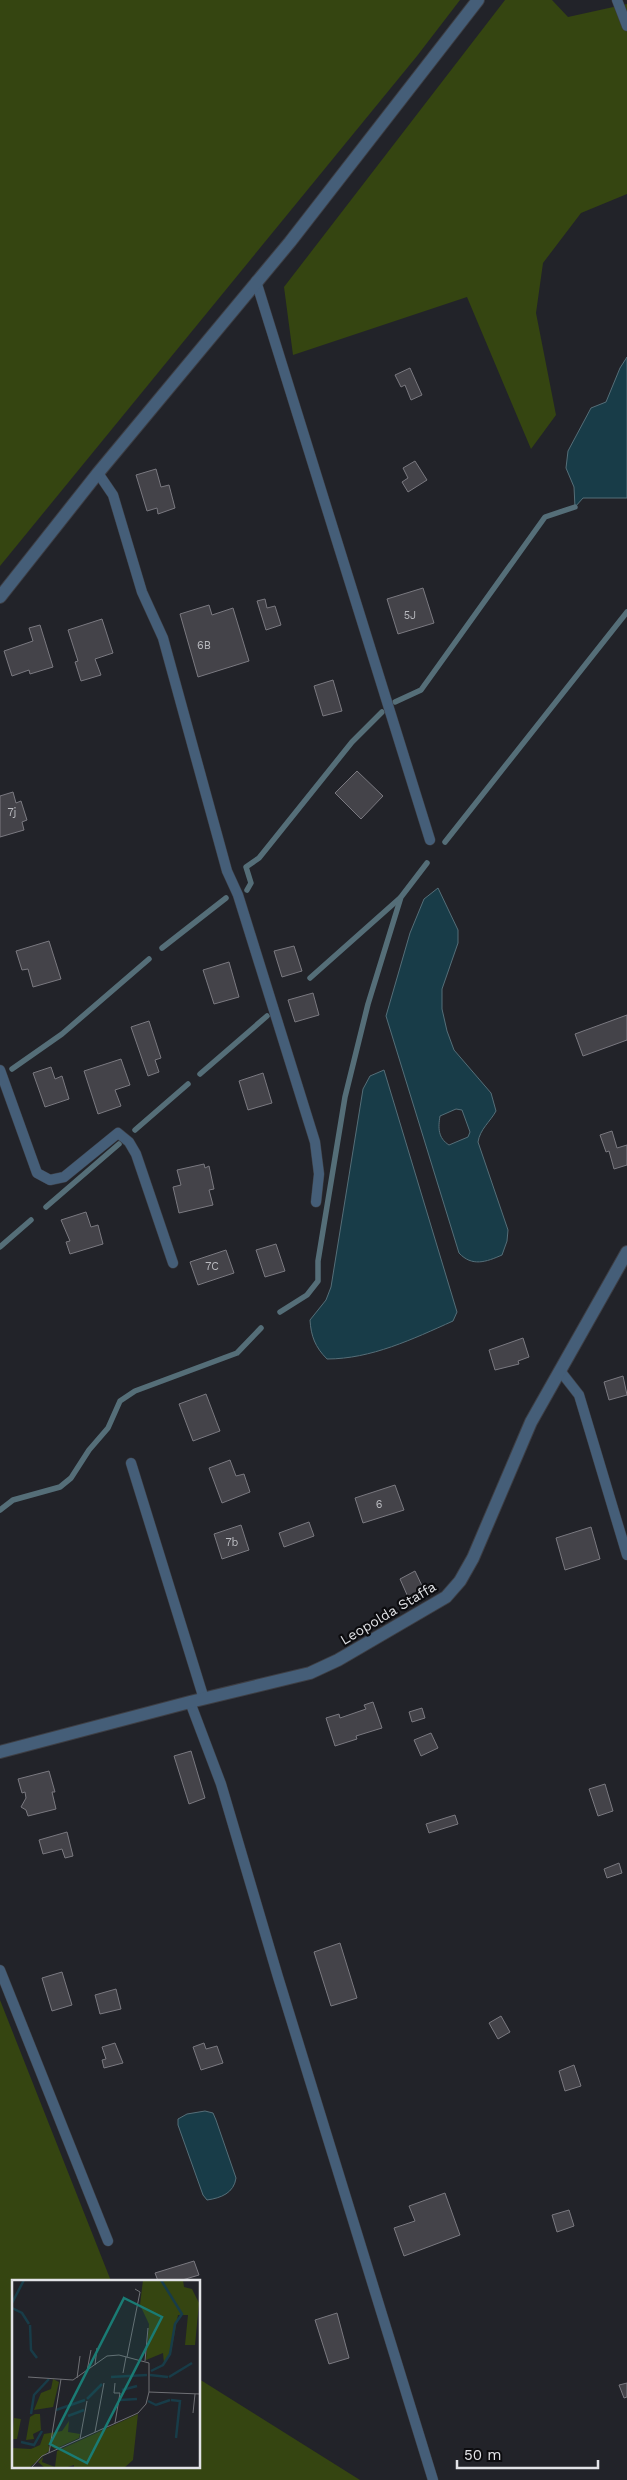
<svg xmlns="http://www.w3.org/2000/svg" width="627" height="2480" font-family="'Work Sans',sans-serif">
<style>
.green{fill:#354511}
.water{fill:#183c48;stroke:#556e78;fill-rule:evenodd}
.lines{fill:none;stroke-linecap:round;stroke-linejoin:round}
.stream{stroke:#556e78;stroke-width:5.5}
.building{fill:#444349;stroke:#7a7980}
.lane-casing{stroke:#3d3e44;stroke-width:11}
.street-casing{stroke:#3d3e44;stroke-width:14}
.lane{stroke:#455e78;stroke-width:10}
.street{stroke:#455e78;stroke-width:12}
.labels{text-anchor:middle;stroke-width:4.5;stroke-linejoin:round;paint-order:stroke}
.number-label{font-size:11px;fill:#babbc0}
.street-label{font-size:14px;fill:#e2e3e7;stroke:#0c0c0f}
.inset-river{fill:none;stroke:#183c48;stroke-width:2.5}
.inset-road{fill:none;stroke:#6f7075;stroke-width:1}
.view{fill:#1a7b74;fill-opacity:0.15;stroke:#1a7b74;stroke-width:2.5}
.inset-edge{fill:none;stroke:#e2e3e7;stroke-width:2.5}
</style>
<rect width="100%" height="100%" fill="#222329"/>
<g class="green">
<path d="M0,0H460L417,56L0,566Z"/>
<path d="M505,0H552L568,17L627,4V194L581,213L543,263L536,313L556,415L531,449L467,297L293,355L284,287Z"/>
<path d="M0,2000L111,2281H14V2466H199V2379L360,2480H0Z"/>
</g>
<g class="water">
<path d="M627,357V498H583L575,507L574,487L566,468L568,451L591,408L606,402L620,368Z"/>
<path d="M438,888L458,930V943L442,989V1009L447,1031L454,1050L491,1093L496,1111C490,1122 480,1129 478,1142L508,1230L507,1241L502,1255C486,1262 472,1267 459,1253L386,1016L410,933L424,899ZM456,1109L462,1110L470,1132L468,1137L449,1145C438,1138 438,1128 440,1116Z"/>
<path d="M384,1070L457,1312L453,1321C413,1339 371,1359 327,1359C315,1347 311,1336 310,1320L326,1300L331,1287L363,1089L370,1076Z"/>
<path d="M205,2111L213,2113L216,2120L236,2178C234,2193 221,2198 207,2200L203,2195L178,2125V2119L187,2114Z"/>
</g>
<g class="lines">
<g class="stream">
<path d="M395,702L421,690L545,517L575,507"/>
<path d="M445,842L627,612"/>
<path d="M247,890L251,883L246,867L259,858L352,742L382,712"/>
<path d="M162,948L226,898"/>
<path d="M310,978L400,898"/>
<path d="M12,1069L62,1034L149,959"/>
<path d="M200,1074L267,1016"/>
<path d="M135,1130L188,1084"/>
<path d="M46,1207L119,1144"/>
<path d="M0,1247L31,1220"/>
<path d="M280,1312L307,1295L318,1281V1261L345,1097L368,1004L401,897L427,863"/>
<path d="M0,1510L13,1500L60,1487L71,1478L89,1450L108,1428L120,1401L135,1391L237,1353L261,1328"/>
</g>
</g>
<g class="building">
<path d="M410,368L422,395L411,400L405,385L401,387L395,375Z"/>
<path d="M415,461L427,480L408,492L402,482L408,478L403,468Z"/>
<path d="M156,469L161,487L169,485L175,508L158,514L157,508L147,511L136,475Z"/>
<path d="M423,588L434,623L398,634L387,599Z"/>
<path d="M265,599L267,608L275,606L281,625L266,630L257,601Z"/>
<path d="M209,605L212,615L233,608L249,661L198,677L180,614Z"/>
<path d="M102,619L113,653L95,659L101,675L81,681L75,662L78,661L68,630Z"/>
<path d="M40,625L53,667L30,674L29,670L12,676L4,651L33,641L29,628Z"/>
<path d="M333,680L342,711L323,716L314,686Z"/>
<path d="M357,771L383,796L361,819L335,793Z"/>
<path d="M13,792L16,803L21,801L27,820L22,822L24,830L0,837V796Z"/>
<path d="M49,941L61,979L33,987L28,969L22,970L16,951Z"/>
<path d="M294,946L302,971L282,977L274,951Z"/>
<path d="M229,962L239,997L214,1004L203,970Z"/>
<path d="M313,993L319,1015L295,1022L288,1000Z"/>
<path d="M627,1015V1040L583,1056L575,1034Z"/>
<path d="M149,1021L161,1058L155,1060L159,1072L148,1076L131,1027Z"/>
<path d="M121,1059L130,1085L115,1090L121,1106L98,1114L84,1071Z"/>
<path d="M51,1067L55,1079L62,1076L69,1099L45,1107L33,1073Z"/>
<path d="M263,1073L272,1103L248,1110L239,1081Z"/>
<path d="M612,1131L617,1148L627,1145V1165L614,1169L609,1151L606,1152L600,1135Z"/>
<path d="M204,1164L205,1168L209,1166L214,1189L209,1190L213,1205L179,1213L173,1187L181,1185L177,1170Z"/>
<path d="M86,1212L91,1227L98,1225L103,1244L70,1254L66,1242L70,1241L61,1220Z"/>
<path d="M276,1244L285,1271L265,1277L256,1250Z"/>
<path d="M226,1250L234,1273L198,1285L190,1262Z"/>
<path d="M523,1338L529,1357L518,1361L519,1364L495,1370L489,1350Z"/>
<path d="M623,1376L627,1395L609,1400L604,1382Z"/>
<path d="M206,1394L220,1431L193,1441L179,1404Z"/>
<path d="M230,1460L236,1476L244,1474L250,1492L222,1503L209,1468Z"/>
<path d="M395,1485L404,1510L363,1523L355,1498Z"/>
<path d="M309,1522L314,1536L284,1547L279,1533Z"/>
<path d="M241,1525L249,1550L222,1559L214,1534Z"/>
<path d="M591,1527L600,1559L565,1570L556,1538Z"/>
<path d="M415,1571L424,1590L408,1597L400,1579Z"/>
<path d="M373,1702L382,1728L356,1736L357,1739L335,1746L326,1718L339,1714L340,1718L366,1709L364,1705Z"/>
<path d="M422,1708L425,1718L412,1722L409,1712Z"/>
<path d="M431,1733L438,1748L421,1756L414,1740Z"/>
<path d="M191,1751L205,1798L189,1804L174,1756Z"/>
<path d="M49,1771L55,1792H52L56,1809L28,1816L26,1810L21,1807L26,1798L25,1792L22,1793L18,1779Z"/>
<path d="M605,1784L613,1811L598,1816L589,1789Z"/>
<path d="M455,1815L458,1824L429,1833L426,1824Z"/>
<path d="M67,1832L73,1856L65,1858L62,1849L43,1854L39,1840Z"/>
<path d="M619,1863L622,1873L607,1878L604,1869Z"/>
<path d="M340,1943L357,1998L331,2006L314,1952Z"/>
<path d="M62,1972L72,2005L52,2011L42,1978Z"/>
<path d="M116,1989L121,2009L100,2014L95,1995Z"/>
<path d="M501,2016L510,2032L498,2039L489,2023Z"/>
<path d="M115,2043L123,2063L104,2068L102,2060L106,2059L102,2047Z"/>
<path d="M204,2043L206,2049L217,2046L223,2063L201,2070L193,2047Z"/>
<path d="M574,2065L581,2086L565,2091L559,2071Z"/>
<path d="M445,2193L460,2235L404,2256L394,2228L415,2221L409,2206Z"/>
<path d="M569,2210L574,2226L557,2232L552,2215Z"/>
<path d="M194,2261L199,2275L179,2281H158L155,2273Z"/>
<path d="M337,2313L349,2358L329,2364L315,2320Z"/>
<path d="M627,2383V2397L624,2398L619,2385Z"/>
</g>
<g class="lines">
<g class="lane-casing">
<g id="lane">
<path d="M617,0L627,26"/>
<path d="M256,281L430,840"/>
<path d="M98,473L113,495L142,592L163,638L227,871L238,895L315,1142L319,1174L316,1202"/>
<path d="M0,1070L37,1173L50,1180L64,1177L118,1133L129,1142L136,1154L173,1263"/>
<path d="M561,1372L579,1395L627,1555"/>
<path d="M131,1463L204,1699"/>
<path d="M190,1702L221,1784L278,1977L433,2480"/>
<path d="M0,1970L108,2241"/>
</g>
</g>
<g class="street-casing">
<g id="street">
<path d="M0,597L98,473L290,242L478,0"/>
<path d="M0,1752L190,1702L310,1673L338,1660L446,1597L460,1581L473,1558L531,1422L627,1252"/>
</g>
</g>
<use href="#lane" class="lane"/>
<use href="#street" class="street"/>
</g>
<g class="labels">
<g class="number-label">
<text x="410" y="619">5J</text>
<text x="204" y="649">6B</text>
<text x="12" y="816">7j</text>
<text x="212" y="1270">7C</text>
<text x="379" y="1508">6</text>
<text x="232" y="1546">7b</text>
</g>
<g class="street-label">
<text transform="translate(388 1613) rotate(-31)" y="5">Leopolda Staffa</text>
</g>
</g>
<g transform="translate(12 2280)">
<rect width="188" height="188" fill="#222329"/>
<path d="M131,0H171L172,7L180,9L187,23L183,65H173L176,35H166L159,73L152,83L151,73L134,80L137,44L128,25ZM41,99L47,102L41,127L22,130L29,113L39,109ZM23,134H28L29,150L21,154L22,159L14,160L18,137ZM126,134L121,180L113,187H62V185L56,187H32L26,182L31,177L30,182L43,187L45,171ZM2,138L9,139L5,159H0ZM57,141L56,152L68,154L67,158L43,169L36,164L38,170L18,187H0V168L19,169L28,165L32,154L50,151Z" fill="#354511"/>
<path class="inset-river" d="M0,23L12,0M0,28L10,33L17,44M18,45L19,70L25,78M139,91L151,85L158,74L163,44L170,34L149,0M138,95L156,97M99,97L135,95M157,97L180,83M110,110L125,106M75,119L90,104M108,120L125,119M159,120L168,121L164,158M136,121L144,125L158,120M44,130L73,120M19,134L22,115L37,99M56,136L72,130M9,162L22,165L30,151"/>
<path class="inset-road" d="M115,77L128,12L123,9M133,81L136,48M83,85L85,68M75,91L79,70M111,93L114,77M16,97L61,100L95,76L107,75L137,83V112M65,98L68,76M137,112L188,114M181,133L183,114M103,143L108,113H102L103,103M83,152L92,103M68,159L75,121M37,173L49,99M20,187L30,176L126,133L134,124L137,112"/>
<path class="view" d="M112,18L150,37L75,183L38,164Z"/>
<rect width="188" height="188" class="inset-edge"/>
</g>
<path d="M457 2460v8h141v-8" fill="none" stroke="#e2e3e7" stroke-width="2.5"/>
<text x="464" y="2460" font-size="15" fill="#e2e3e7" stroke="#0c0c0f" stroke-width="4" paint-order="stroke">50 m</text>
</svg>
